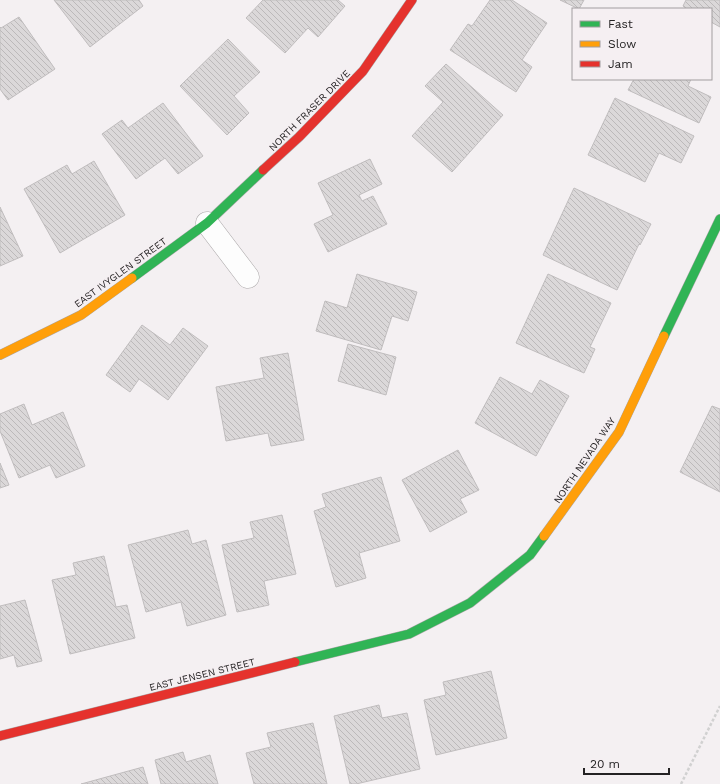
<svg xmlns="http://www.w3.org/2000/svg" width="720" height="784" font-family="'Work Sans',sans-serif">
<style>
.building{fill:url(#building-back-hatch);stroke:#c0bdbe}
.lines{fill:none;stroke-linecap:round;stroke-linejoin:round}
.street-casing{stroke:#a9a6a7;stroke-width:23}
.fast-casing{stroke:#a9a6a7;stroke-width:10}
.slow-casing{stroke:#a9a6a7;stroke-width:10}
.jam-casing{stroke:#a9a6a7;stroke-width:10}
.path{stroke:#d1d1d1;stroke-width:2.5;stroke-dasharray:3 2;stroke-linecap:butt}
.street{stroke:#fdfdfd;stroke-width:22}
.fast{stroke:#30b455;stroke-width:9}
.slow{stroke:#ff9f0a;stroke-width:9}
.jam{stroke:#e5322d;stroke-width:9}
.labels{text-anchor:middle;stroke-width:3;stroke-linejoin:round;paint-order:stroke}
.street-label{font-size:10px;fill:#242223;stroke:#f5eff2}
</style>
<defs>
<pattern id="building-back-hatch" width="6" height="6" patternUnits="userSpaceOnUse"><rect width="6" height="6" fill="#dbd8d9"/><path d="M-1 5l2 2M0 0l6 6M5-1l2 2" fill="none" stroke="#bcb9ba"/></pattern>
</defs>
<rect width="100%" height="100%" fill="#f4f0f2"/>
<g class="building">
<path d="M54,0H139L143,6L90,47Z"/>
<path d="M263,0H338L345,6L318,37L308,28L285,53L246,18Z"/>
<path d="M490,0H512L547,23L522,60L532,67L516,92L450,50L468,24L472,26Z"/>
<path d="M560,0H584L579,9Z"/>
<path d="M686,0H720V27L711,22V9H687L683,6Z"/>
<path d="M19,17L55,69L8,100L0,89V27L1,28Z"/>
<path d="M228,39L260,72L234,96L249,113L227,135L180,86Z"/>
<path d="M446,64L503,115L452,172L412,136L443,102L425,86Z"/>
<path d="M634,79H691L688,86L711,97L699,123L628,90Z"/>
<path d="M615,98L694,136L681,163L659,153L645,182L588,155Z"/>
<path d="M163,103L203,156L178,174L165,158L136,179L102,134L122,120L128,128Z"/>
<path d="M370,159L382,184L359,195L362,201L373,196L387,224L328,252L314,224L333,215L318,183Z"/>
<path d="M94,161L125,215L60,253L24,189L67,165L72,174Z"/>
<path d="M574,188L651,224L640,245L639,244L617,290L543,255Z"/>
<path d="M0,207L23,256L0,266Z"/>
<path d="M357,274L417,292L408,321L392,316L381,350L316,331L325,301L347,308Z"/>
<path d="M548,274L611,303L590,347L595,349L584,373L516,343Z"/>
<path d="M142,325L170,345L183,328L208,346L168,400L139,379L130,392L106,375Z"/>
<path d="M348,344L396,357L386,395L338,381Z"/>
<path d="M288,353L304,440L271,446L268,433L226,441L216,387L264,378L260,358Z"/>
<path d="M500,377L532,394L540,380L569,396L536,456L475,423Z"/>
<path d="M24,404L32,425L63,412L85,466L56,478L50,465L19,478L0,431V414Z"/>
<path d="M712,406L720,409V492L680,472Z"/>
<path d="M458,450L479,490L460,499L467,512L430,532L402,480Z"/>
<path d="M0,463L9,485L0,488Z"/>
<path d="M381,477L400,541L359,553L366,578L336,587L314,511L326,507L322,494Z"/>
<path d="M282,515L296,574L264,581L269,605L237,612L222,545L254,538L250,522Z"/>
<path d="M188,530L192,544L206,540L226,615L187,626L181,602L146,612L128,545Z"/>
<path d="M104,556L116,607L127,605L135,638L70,654L52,580L76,575L73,563Z"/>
<path d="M25,600L42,661L17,667L14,655L0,659V606Z"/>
<path d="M491,671L507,738L436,755L424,700L446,695L443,682Z"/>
<path d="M379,705L382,718L407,713L420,769L356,784H350L334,716Z"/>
<path d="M313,723L327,784H254L246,753L271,747L267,733Z"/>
<path d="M183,752L186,762L210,755L218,784H161L155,760Z"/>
<path d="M143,767L148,784H81Z"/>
</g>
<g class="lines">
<g class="street-casing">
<path id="street" d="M207,223L248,277"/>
</g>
<g class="fast-casing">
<g id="fast">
<path d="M132,278L207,223L263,170"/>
<path d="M664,336L720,219"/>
<path d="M295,662L409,634L470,603L530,555L544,536"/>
</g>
</g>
<g class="slow-casing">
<g id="slow">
<path d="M0,355L81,315L132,278"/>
<path d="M544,536L619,432L664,336"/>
</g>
</g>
<g class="jam-casing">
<g id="jam">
<path d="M263,170L299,137L363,71L412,0"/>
<path d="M0,736L295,662"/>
</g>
</g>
<path class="path" d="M681,784L720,706"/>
<use href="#street" class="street"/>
<use href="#fast" class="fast"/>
<use href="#slow" class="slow"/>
<use href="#jam" class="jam"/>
</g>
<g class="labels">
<g class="street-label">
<text transform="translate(309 110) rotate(-45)" y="4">NORTH FRASER DRIVE</text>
<text transform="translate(120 272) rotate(-36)" y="4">EAST IVYGLEN STREET</text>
<text transform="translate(584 460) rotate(-56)" y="4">NORTH NEVADA WAY</text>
<text transform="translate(202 674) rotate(-14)" y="4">EAST JENSEN STREET</text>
</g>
</g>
<rect x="572" y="8" width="140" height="72" fill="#f5eff2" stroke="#a19d9f"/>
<rect x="580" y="21" width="20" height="6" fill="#30b455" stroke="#a19d9f"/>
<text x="608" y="28" font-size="12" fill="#242223">Fast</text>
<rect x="580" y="41" width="20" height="6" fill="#ff9f0a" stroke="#a19d9f"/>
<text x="608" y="48" font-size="12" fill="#242223">Slow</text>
<rect x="580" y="61" width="20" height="6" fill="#e5322d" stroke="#a19d9f"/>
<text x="608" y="68" font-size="12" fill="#242223">Jam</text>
<path d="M584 768v6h85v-6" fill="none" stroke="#242223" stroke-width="2"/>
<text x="590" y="768" font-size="12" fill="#242223" stroke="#f5eff2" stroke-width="3" paint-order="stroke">20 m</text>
</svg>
